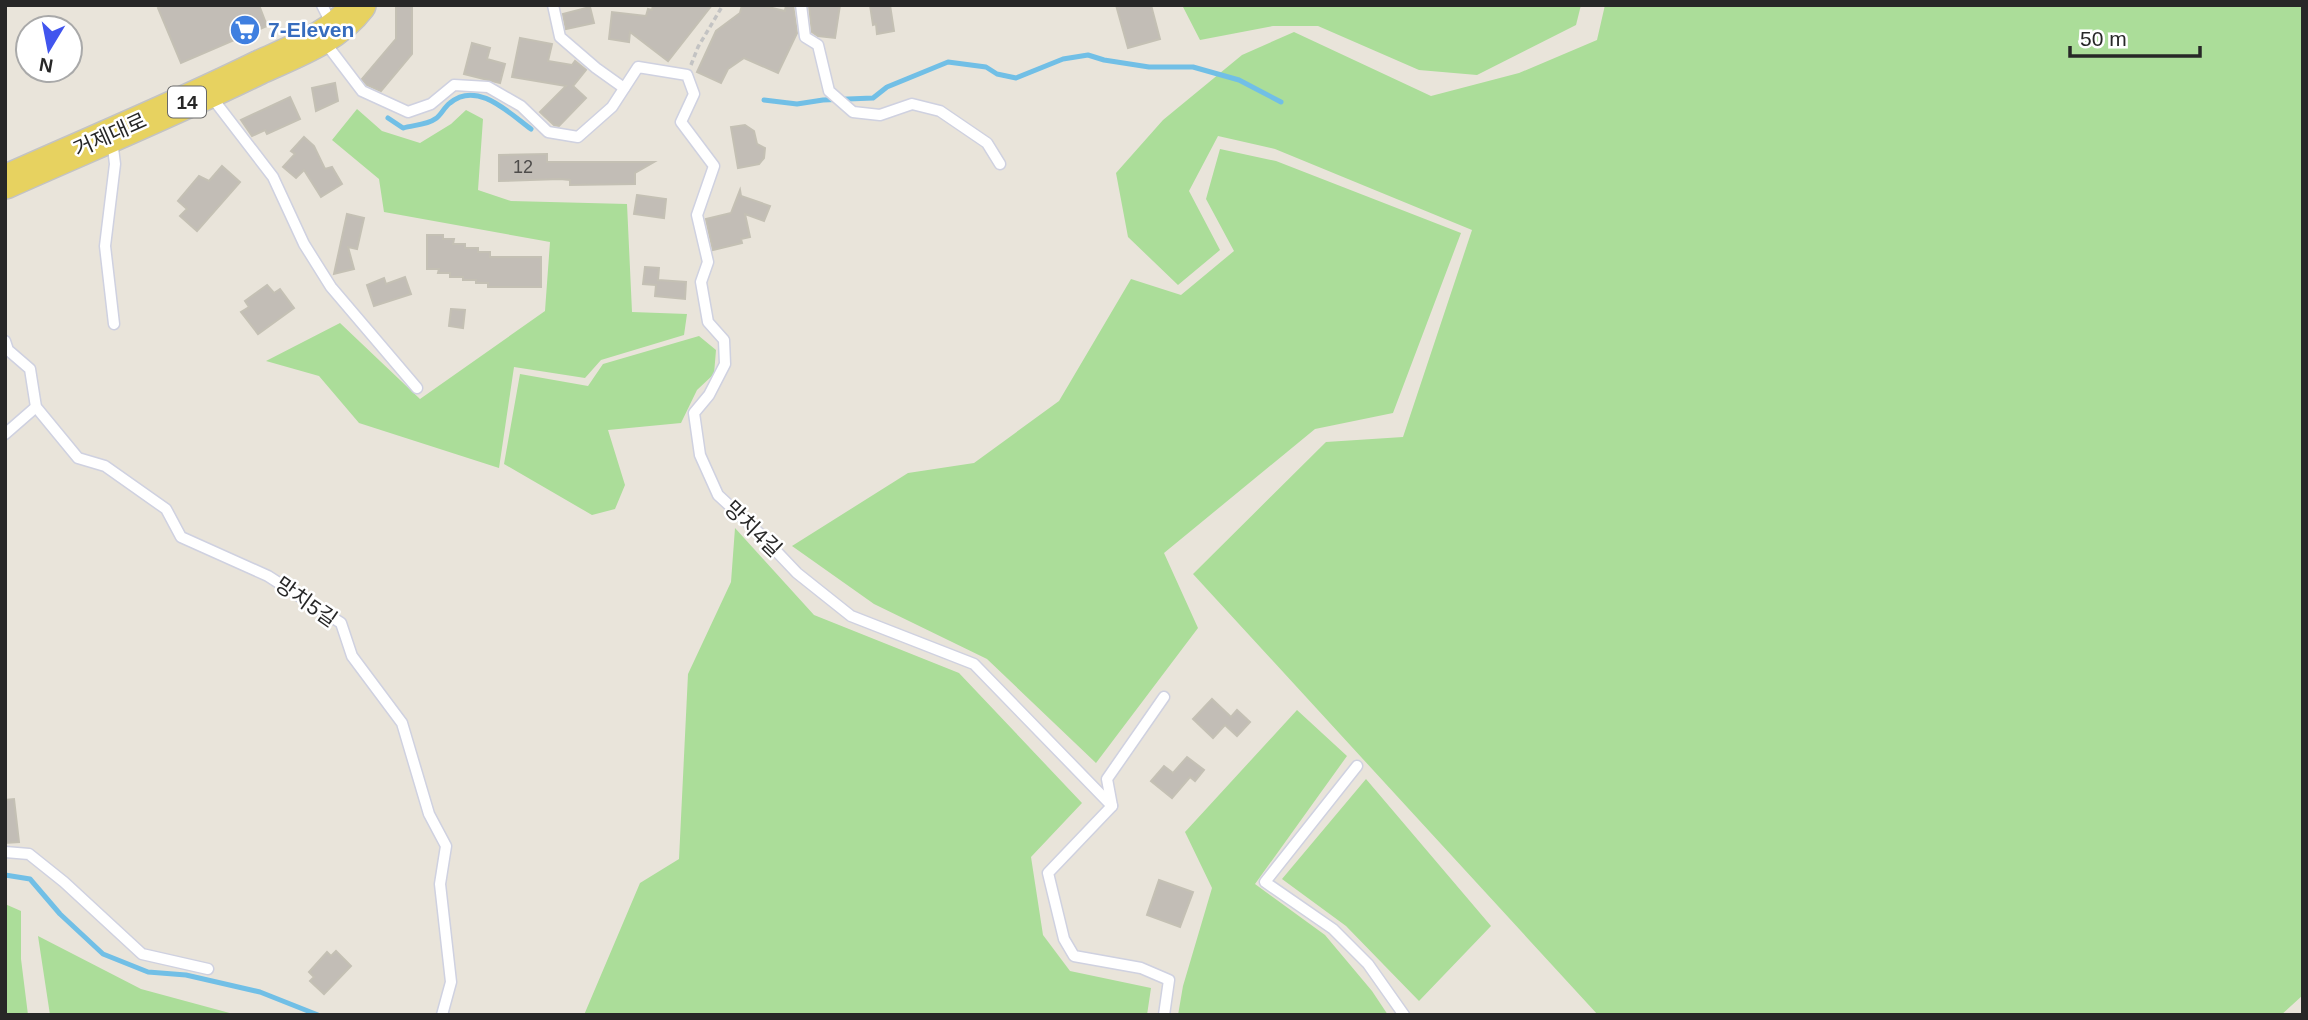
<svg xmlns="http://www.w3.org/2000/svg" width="2308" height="1020" font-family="Helvetica,'Noto Sans KR',sans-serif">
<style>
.green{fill:#abdd99}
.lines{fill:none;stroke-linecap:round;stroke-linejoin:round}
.stream{stroke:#71bfe6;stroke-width:5}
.building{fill:#c2bdb6;stroke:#c4c0b4;stroke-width:2}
.service-casing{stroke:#cfd1e0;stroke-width:13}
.primary-casing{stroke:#c3c3c3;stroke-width:36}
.path{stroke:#c3c3c3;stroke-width:3.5;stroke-dasharray:5 3.5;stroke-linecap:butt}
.service{stroke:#fff;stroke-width:10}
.primary{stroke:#e7d260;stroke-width:33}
.labels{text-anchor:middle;stroke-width:5;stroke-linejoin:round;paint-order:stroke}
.number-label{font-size:18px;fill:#4e4c4b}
.shield{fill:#fff;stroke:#686868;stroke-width:2}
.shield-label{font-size:19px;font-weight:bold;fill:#272727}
.shop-label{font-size:21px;font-weight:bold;fill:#366cbe;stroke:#fff;text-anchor:start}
.street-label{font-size:21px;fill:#272727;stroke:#fff}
</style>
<rect width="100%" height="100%" fill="#e9e4da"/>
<g class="green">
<path d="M1182,5H1581L1576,25L1477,75L1419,70L1318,26H1273L1200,40Z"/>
<path d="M1605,5H2303V995L2281,1015H1598L1193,574L1326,442L1403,437L1472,230L1275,149L1218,136L1189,191L1220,250L1178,285L1128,237L1116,173L1163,120L1242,55L1294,32L1431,96L1519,73L1597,40Z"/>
<path d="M357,109L382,131L420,143L451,124L466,110L483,119L478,190L511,201L627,204L632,312L687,314L684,335L601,360L585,378L514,367L499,468L359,423L319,376L266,361L340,323L420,399L545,311L550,242L384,212L379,179L332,140Z"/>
<path d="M1220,149L1276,161L1461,233L1393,413L1315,429L1164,553L1198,628L1096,763L987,659L874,604L792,546L908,473L974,463L1059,401L1131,279L1181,295L1234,251L1206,199Z"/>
<path d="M699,336L716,350L714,374L697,390L681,423L608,430L625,485L615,509L592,515L504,464L520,374L588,386L603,364Z"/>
<path d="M735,528L814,615L959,673L1082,803L1031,857L1043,935L1070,971L1151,988L1147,1015H584L640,883L679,859L688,674L731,582Z"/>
<path d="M1297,710L1347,756L1255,884L1325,935L1372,991L1388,1015H1178L1183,986L1212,888L1185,832Z"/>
<path d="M1366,779L1491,926L1419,1001L1346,926L1282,879Z"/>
<path d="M5,904L21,911V959L28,1015H5Z"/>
<path d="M38,936L141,989L237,1015H50Z"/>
</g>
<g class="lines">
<g class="stream">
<path d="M764,100L797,104L823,100L873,98L887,87L948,62L986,67L997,74L1016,78L1063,59L1088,55L1104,60L1149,67H1193L1239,80L1281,102"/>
<path d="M388,118L403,128C413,125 427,125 435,119C441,116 444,107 450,103C477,80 509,113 531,129"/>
<path d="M5,875L30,879L60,914L103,954L148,972L186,975L260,992L318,1015"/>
</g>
</g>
<g class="building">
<path d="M165,5H259L267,26L181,63L158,8Z"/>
<path d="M653,5H712L668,61L630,32L629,42L609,39L612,12L646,16L648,9L652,10Z"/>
<path d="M742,5H760L785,11L786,5H793L797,33L778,73L744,58L728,69L721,83L697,72L716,31L740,13Z"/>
<path d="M809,5H840L835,38L818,36L812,32Z"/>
<path d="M870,5H890L894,31L877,34L876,24L873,25Z"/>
<path d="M1116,5H1151L1160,39L1128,48Z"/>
<path d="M396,6H412V54L381,91L367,85L362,79L396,39Z"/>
<path d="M590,7L594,23L566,29L563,14Z"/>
<path d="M520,38L552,44L548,61L572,65L575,61L586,70L573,86L586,98L559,126L554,125L540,112L566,86L512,77Z"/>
<path d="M472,43L490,48L487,59L505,64L500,83L464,74Z"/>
<path d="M335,83L338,101L316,111L312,88Z"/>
<path d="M290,97L300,119L267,134L265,130L252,136L241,120Z"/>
<path d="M745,125L754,131L757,144L765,148L764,158L759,164L738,168L731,127Z"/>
<path d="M304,137L314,146L325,169L332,167L342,184L321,197L304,170L296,178L283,167L295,154L291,151Z"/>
<path d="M547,154V162H654L635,173V184L570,185V180L560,179L499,181V155Z"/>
<path d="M222,166L240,182L197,231L180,216L187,209L178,201L199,176L209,181Z"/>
<path d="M740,190L741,196L770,206L764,221L745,214L750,237L741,239L742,243L713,250L706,219L731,213Z"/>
<path d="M637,195L666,199L664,218L634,214Z"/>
<path d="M347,214L364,218L357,249L348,247L354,269L334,274Z"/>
<path d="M427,235H443V239H454L453,244H465V248H478V252H490V257H541V287H488V283H476V280H463V277H450V273H438L439,269H427Z"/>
<path d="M645,267L659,268L658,280L686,282L685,299L655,296L656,285L643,284Z"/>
<path d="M405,277L411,294L374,306L367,285L384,278L386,284Z"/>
<path d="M267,285L274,293L280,289L294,308L258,334L241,312L249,307L245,301Z"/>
<path d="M451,309L465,310L463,328L449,326Z"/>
<path d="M1212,699L1231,717L1237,710L1250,722L1237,736L1225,725L1213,738L1193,719Z"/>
<path d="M1187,757L1204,770L1195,781L1190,777L1172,798L1151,781L1164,766L1173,773Z"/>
<path d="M14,799L19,842L5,843V800Z"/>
<path d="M1159,880L1193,892L1180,927L1147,915Z"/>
<path d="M336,951L351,966L324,994L310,981L314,977L309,972L327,952L331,956Z"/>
</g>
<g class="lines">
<g class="service-casing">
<g id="service">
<path d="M322,5L333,27"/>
<path d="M553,5L560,37L596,68L624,88"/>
<path d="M801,5L805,37L818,45L829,91L853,112L880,115L912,104L940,111L987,143L1000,164"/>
<path d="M324,41L362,91L408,112L431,104L454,85L488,87L521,106L548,132L578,137L612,107L638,67L687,75L694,94L681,122L714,166L697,215L708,262L701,282L708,322L724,340L725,364L709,395L694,413L700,455L718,495L759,533L797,573L851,616L974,664L1112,806"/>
<path d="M210,95L273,177L304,244L331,287L417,388"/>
<path d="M112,140L115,164L105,246L114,324"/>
<path d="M5,341L8,350L30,369L36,407L78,458L105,466L166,509L181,537L268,576L341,623L352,656L402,723L429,814L446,846L440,884L451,982L442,1015"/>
<path d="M5,434L36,407"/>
<path d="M1164,697L1107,779L1112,806L1048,873L1064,939L1074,956L1141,968L1169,980L1164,1015"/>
<path d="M1357,766L1265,882L1333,929L1368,964L1404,1015"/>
<path d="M5,852L29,854L64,882L142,954L208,969"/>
</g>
</g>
<g class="primary-casing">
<path id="primary" d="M5,182C90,144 177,108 260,67C295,51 335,37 359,5"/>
</g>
<path class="path" d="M691,65L698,47L723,5"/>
<use href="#service" class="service"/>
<use href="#primary" class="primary"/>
</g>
<defs>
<g id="supermarket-disc" transform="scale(1.575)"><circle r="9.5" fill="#3f7fe0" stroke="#fff"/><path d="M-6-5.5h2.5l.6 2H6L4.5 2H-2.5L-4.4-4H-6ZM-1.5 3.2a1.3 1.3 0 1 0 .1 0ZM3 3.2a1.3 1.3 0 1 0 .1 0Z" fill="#fff"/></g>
</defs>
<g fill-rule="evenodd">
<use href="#supermarket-disc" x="245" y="30"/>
</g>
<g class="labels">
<g class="number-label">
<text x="523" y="173">12</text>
</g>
<rect class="shield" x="168" y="86.5" width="38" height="31" rx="5"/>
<g class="shield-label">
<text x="187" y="109">14</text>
</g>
<g class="shop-label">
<text x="268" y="37">7-Eleven</text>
</g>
<g class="street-label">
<text transform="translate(110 135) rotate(-24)" y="7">거제대로</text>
<text transform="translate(753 529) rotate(44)" y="7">망치4길</text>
<text transform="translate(306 602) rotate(35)" y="7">망치5길</text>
</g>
</g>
<rect width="2308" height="1020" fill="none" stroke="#272727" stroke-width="14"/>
<g transform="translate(49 49) rotate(190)"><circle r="33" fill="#ffffff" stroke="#a9a9a9" stroke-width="2"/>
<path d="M0-5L12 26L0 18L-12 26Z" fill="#4155ee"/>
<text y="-10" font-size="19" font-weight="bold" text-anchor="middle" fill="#272727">N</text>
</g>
<path d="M2070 46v10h130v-10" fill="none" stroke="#272727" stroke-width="3.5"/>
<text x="2080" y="46" font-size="21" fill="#272727" stroke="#ffffff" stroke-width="5" paint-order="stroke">50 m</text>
</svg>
